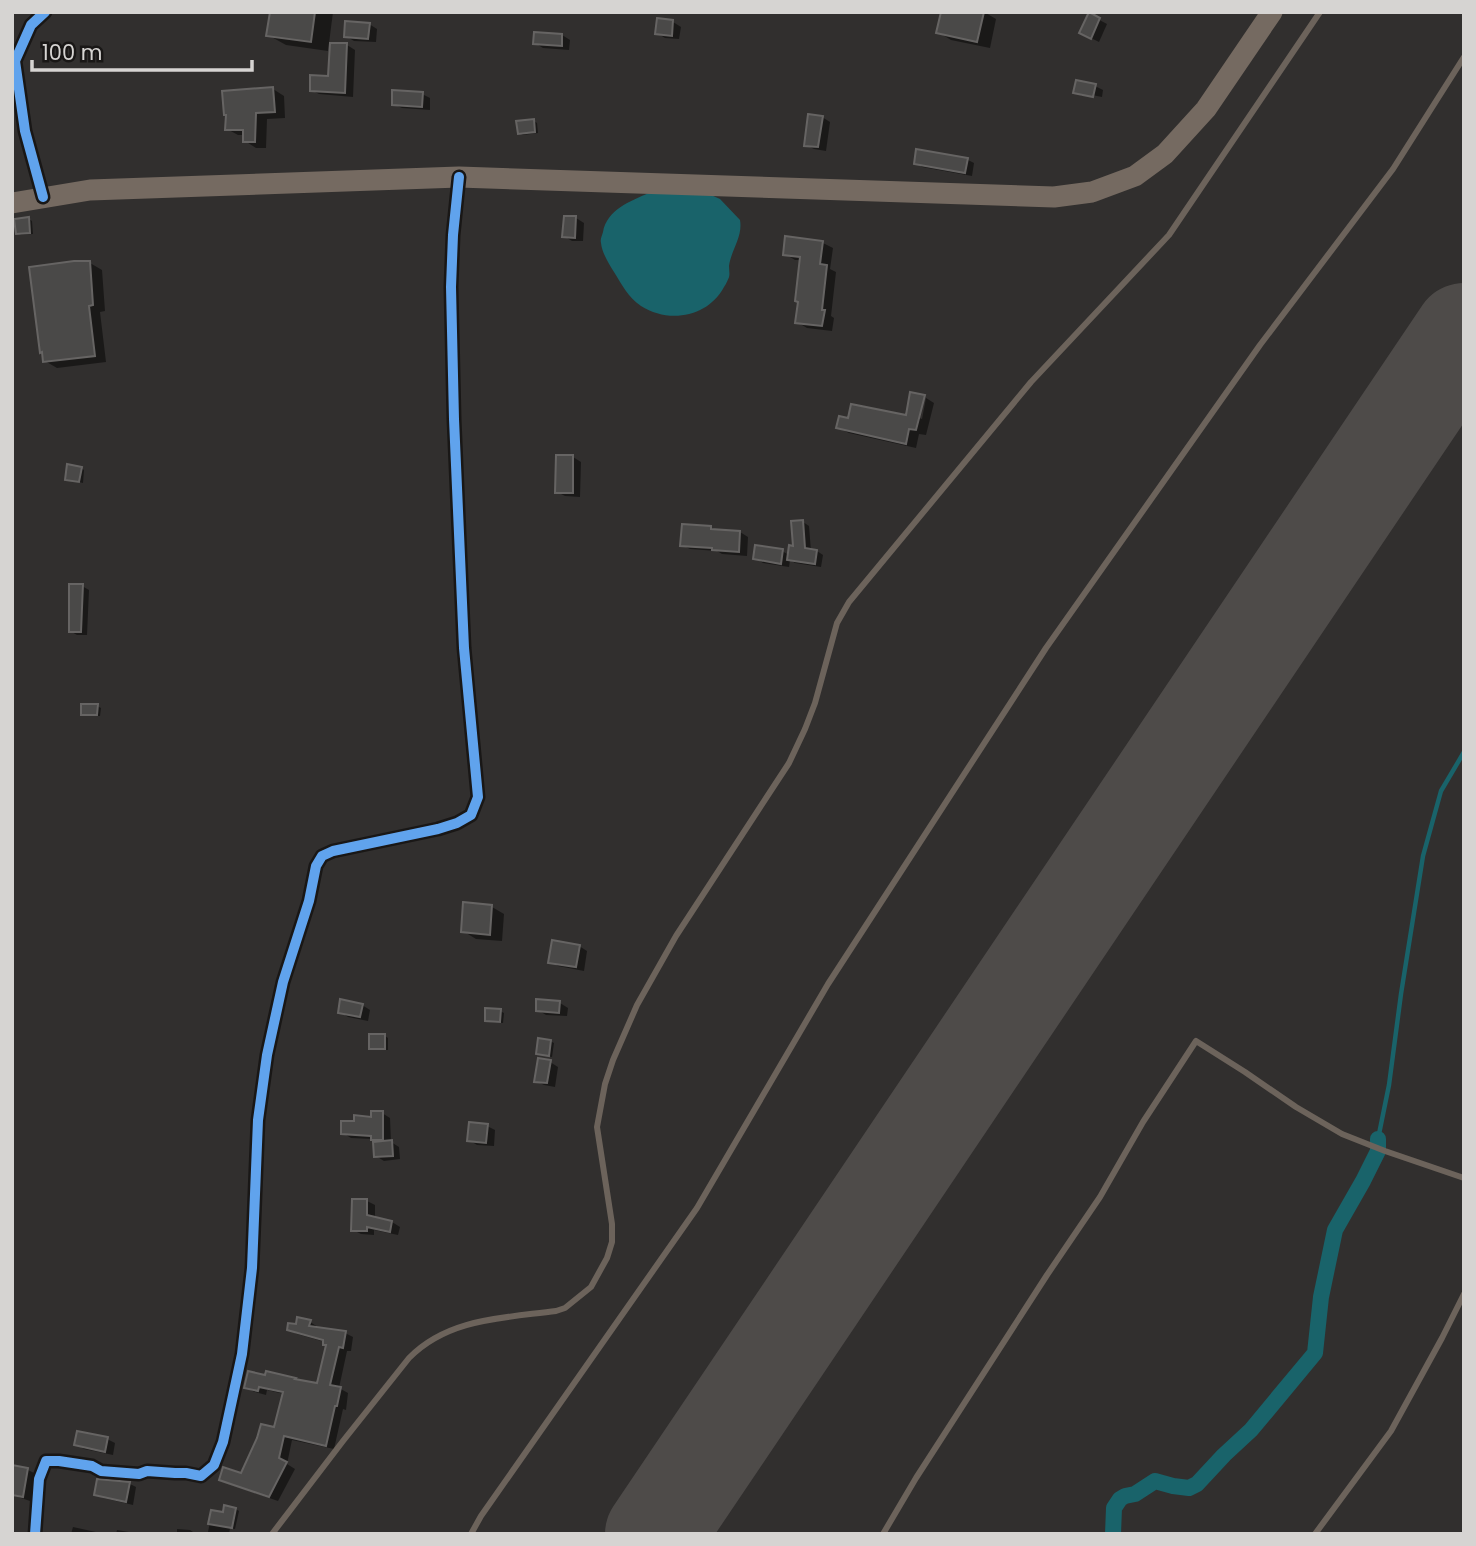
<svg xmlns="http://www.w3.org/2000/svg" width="1476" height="1546" font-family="Poppins,sans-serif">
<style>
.water{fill:#19636a}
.shadow{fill:#0007}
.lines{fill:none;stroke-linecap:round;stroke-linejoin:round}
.stream{stroke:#19636a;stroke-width:4.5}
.canal{stroke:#19636a;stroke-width:16}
.runway{stroke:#4e4b49;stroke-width:100}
.building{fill:#4a4948;stroke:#666463;stroke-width:2}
.service{stroke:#6c635b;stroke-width:6}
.minor{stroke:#6c635b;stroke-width:12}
.trunk{stroke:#756a61;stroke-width:21}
.cycleway-casing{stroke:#191716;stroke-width:15}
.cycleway{stroke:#60a3ed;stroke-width:10}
</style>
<rect width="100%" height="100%" fill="#312f2e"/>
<path class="water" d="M649,193L711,195L720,199L740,220C743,237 731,250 729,266C729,270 730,274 729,277C729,278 725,286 724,287C708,317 669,324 641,306C628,297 622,285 614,272C609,264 602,253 601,243C600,239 602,236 603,232C607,210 630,201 649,193Z"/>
<g class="shadow">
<path d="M272,12H333L328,51L286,45L268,35Z"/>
<path d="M984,12L996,19L990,48L951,40L938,32Z"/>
<path d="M1090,15L1107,24L1099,42L1089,37Z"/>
<path d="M673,22L681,27L679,39L665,38L657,33Z"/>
<path d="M369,24L377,29L376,42L354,41L346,36Z"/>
<path d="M562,35L570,40L569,50L543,48L535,43Z"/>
<path d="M347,45L355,50L353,97L319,94L311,90L329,78Z"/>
<path d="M1095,86L1103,90L1102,97L1082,93V96L1075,92Z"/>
<path d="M273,89L284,96L285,118L267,119L266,148H256L245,141V135H238L227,129V115Z"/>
<path d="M422,94L430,98V110L402,108L393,104Z"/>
<path d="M822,117L830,122L826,151L814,149L806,145Z"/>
<path d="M534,121L537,123L538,133L523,135L519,133Z"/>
<path d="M968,160L974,163L972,176L922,167L916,163Z"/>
<path d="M576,218L584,223L583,241H572L564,236Z"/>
<path d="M29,219L32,221L33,234L21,235L17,233Z"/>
<path d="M823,243L833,248L830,269L836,272L831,316L834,318L832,331L807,328L797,322L802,260H795L785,254Z"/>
<path d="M90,263L102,270L105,311L100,312L106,362L57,368L45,361Z"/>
<path d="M911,394L926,398H922L919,418L922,419L926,398L934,403L926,435L919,434L916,448L849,433L838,428L840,418L849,420L852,406L907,418Z"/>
<path d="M573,457L581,462L580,497L565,496L557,492Z"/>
<path d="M81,468L84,470L83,483L67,479Z"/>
<path d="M803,522L809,526L811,551H817L823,555L821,567L795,563L790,560L789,567L763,563L755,558L782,551L789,555L794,548Z"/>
<path d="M710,527L717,531L740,532L748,537L747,556L722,554L717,551L690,549L682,545Z"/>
<path d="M82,586L89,590L87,635H77L70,631Z"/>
<path d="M97,706L101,708L100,716H86L82,714Z"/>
<path d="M492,907L504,914L502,941L476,939L463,931Z"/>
<path d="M579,946L587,951L584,971L558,966L550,962Z"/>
<path d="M538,1001L560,1003L568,1008L567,1016L546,1015L538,1010Z"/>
<path d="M362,1005L370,1010L368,1021L348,1017L340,1012Z"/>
<path d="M500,1011L504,1013L503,1023L490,1022L486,1020Z"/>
<path d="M385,1036L388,1038V1050H374L370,1048Z"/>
<path d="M550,1041L554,1043L552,1057L538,1054Z"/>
<path d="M550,1062L558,1067L555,1087L544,1085L536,1081Z"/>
<path d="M382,1113L390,1118L391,1142L399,1147L400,1159L384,1161L376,1156L379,1143L372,1139L351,1138L343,1133Z"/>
<path d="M487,1126L495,1130L494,1146L477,1145L469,1140Z"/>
<path d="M367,1201L375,1205V1218L392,1222L400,1227L398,1235L374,1230V1235L361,1234L353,1230Z"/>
<path d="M310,1322L318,1327V1329L345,1333L353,1337L351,1351H347L339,1388L348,1393L346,1410L343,1409L334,1449L292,1440L287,1464L295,1469L278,1501L229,1484L221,1479L242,1475L276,1429L284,1394L267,1390L266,1395L255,1392L246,1388L250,1373L319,1385L328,1345L325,1342L297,1334L289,1330Z"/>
<path d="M107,1439L115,1443L113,1455L84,1449L76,1444Z"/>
<path d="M28,1470L36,1474L30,1501L12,1495V1474Z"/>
<path d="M99,1481L130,1484L136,1487L133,1505L103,1498L96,1494Z"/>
<path d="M236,1509L239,1511L235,1529L230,1528L229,1534H203L204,1532H208L212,1512L224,1514Z"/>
<path d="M73,1527L105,1534H71Z"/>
<path d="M177,1529L190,1530L196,1534H177Z"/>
<path d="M117,1530L141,1534H116Z"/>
</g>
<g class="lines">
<path class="stream" d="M1378,1139L1389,1085L1401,994L1423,856L1441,791L1464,752"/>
<path class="canal" d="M1113,1534L1114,1508L1120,1499L1125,1496L1135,1494L1155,1481L1173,1486L1189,1488L1197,1484L1224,1455L1251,1430L1315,1353L1321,1297L1335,1230L1363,1181L1378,1151V1139"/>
<path class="runway" d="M655,1534L1464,333"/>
</g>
<g class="building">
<path d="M270,12H315L311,42L266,36Z"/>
<path d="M941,12H984L977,42L936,33Z"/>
<path d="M1089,12L1100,18L1091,39L1079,33Z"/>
<path d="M657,18L673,20L672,36L655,34Z"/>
<path d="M345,21L370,23L368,39L344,37Z"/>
<path d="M534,32L562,34V46L533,44Z"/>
<path d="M330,43H347L345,93L310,91V75L328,76Z"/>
<path d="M1076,80L1096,84L1093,97L1073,93Z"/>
<path d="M273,87L275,112L256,113L255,142H243V130H225L226,115H224L222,91Z"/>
<path d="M392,90L423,92L422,107L392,105Z"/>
<path d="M808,114L823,116L818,147L804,146Z"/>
<path d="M534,119L535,132L518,134L516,121Z"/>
<path d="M916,149L968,158L965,173L914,164Z"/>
<path d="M564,216H576L575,238L562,237Z"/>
<path d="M29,217L30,233L16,234L14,219Z"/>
<path d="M785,236L823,241L820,264L827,265L822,310H825L822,326L795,323L798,302L795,301L800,257L783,255Z"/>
<path d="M74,261H90L93,305L89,306L95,356L43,362L42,352L40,353L29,267Z"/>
<path d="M910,392L925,395L916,430L909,429L906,444L836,428L839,416L848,418L851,404L906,415Z"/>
<path d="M556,455H573V493H555Z"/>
<path d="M67,464L82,467L79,482L65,480Z"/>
<path d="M803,520L805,548L817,550L815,564L787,560L789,545L793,546L791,521Z"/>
<path d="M682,524L711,526V529L740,531L739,552L712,550V548L680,546Z"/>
<path d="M755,545L783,549L781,564L753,559Z"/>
<path d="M69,584H83L81,632H69Z"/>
<path d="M81,704H98L97,715H81Z"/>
<path d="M463,902L492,905L490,935L461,932Z"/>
<path d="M552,940L580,945L576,967L548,963Z"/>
<path d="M340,999L363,1004L360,1017L338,1013Z"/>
<path d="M536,999L560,1001L559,1013L536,1011Z"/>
<path d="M485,1008L501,1009L500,1022L485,1021Z"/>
<rect x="369" y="1034" width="16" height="15"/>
<path d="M538,1038L551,1040L549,1056L536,1054Z"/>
<path d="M538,1058L551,1060L547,1083L534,1082Z"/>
<path d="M371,1111H383V1140H371V1136L341,1134V1121H354V1115L371,1117Z"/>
<path d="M469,1122L488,1124L486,1143L467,1141Z"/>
<path d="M392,1140L393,1156L374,1157L373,1142Z"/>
<path d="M352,1199H367V1215L392,1221L390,1232L367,1227V1231H351Z"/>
<path d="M297,1317L311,1320L309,1326L346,1331L343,1348L339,1347L330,1385L341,1387L337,1406H335L326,1446L284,1436L279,1458L287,1462L269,1497L219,1480L223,1467L241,1473L257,1438L261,1424L274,1427L283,1392L259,1387L258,1391L244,1388L248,1371L265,1375L266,1371L296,1378L295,1379L317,1383L326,1345H323V1340L287,1330L288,1323L296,1324Z"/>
<path d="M77,1431L108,1437L105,1452L74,1445Z"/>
<path d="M12,1465L28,1468L23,1497L12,1495Z"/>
<path d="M97,1479L130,1482L126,1502L94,1495Z"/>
<path d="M224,1505L236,1508L232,1528L208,1524L211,1510L223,1512Z"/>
</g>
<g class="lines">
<g class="service">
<path d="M272,1534L343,1441L409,1358C448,1318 504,1318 556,1311L565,1308L591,1287L607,1258L612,1242V1224L597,1127L605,1084L613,1060L637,1005L676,936L789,763L805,729L815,703L837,623L849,602L1031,382L1169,235L1320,12"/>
<path d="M471,1534L481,1516L697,1208L828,984L1046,648L1260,345L1393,169L1464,57"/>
<path d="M883,1534L916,1478L1047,1275L1100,1197L1143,1122L1196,1041L1245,1072L1296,1107L1342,1134L1385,1151L1464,1178"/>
<path d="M1315,1534L1391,1431L1442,1338L1464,1294"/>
</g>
<g class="minor">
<path d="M43,197L25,131L15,61L31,25L45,12"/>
<path d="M35,1534L39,1479L46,1461H59L92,1466L101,1471L139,1474L147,1471L175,1473H186L201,1476L214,1465L223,1442L242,1354L252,1268L258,1120L267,1055L283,982L309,901L316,866L322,856L333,851L438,829L457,823L471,815L478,797L464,648L454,419L451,287L453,235L459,177"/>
</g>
<path class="trunk" d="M12,203L90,190L459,177L1054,197L1092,192L1135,176L1165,154L1206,109L1272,12"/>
<g class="cycleway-casing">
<g id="cycleway">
<path d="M43,197L25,131L15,61L31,25L45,12"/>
<path d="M35,1534L39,1479L46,1461H59L92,1466L101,1471L139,1474L147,1471L175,1473H186L201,1476L214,1465L223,1442L242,1354L252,1268L258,1120L267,1055L283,982L309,901L316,866L322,856L333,851L438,829L457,823L471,815L478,797L464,648L454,419L451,287L453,235L459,177"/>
</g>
</g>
<use href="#cycleway" class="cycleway"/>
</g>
<rect width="1476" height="1546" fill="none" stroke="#d6d4d2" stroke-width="28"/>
<path d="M32 60v10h220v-10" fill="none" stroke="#d6d4d2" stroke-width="3.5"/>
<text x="42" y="60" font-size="21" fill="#d6d4d2" stroke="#191716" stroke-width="5" paint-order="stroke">100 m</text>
</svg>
